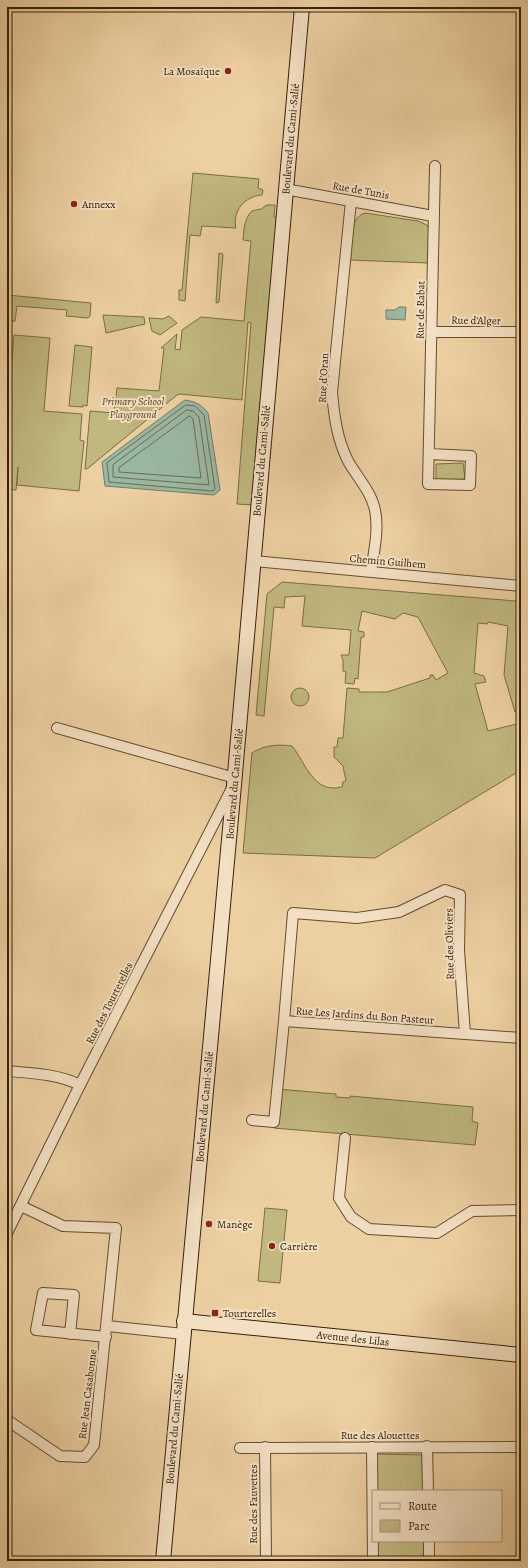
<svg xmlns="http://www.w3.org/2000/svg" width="528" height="1568" font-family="Alegreya,serif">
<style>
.green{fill:#c0b87f;stroke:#7a6c44}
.water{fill:#9ab7a1;stroke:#727b64}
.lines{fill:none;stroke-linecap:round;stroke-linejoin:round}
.shore{stroke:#686c55;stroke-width:1}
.street-casing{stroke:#634d2f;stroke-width:12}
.secondary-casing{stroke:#352109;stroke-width:16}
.street{stroke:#f3e0c3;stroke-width:10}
.secondary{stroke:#f3e0c3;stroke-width:14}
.poi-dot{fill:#8f2418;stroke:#f3e0c3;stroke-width:1.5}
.labels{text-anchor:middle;stroke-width:4;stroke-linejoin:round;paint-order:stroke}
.poi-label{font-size:11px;fill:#352109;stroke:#f3e0c3;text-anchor:start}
.street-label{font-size:11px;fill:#352109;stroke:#f3e0c3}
.park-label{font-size:11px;font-style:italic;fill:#584726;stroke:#f3e0c3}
</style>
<rect width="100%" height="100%" fill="#edd0a2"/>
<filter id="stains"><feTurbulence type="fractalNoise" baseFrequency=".005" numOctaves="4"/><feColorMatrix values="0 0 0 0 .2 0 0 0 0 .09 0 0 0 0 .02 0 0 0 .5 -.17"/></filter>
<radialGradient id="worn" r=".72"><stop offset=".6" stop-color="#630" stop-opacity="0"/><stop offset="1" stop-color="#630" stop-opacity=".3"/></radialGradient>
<g class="green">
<path d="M193,173L259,179L258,188L263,190L262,195C245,196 232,211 236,228L202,226L200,236L190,235L185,301L179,300V290H182Z"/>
<path d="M7,184L11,188L7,259Z"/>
<path d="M267,205H275L274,217H278L253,505L237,504L251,323L248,322L242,400L180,394L177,395L87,469H85L90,411L114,413L117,388L159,391L164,348H161L177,334L175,349L180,350L182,330L201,317L244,321L251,241L243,240C244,229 244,219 252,211L261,209Z"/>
<path d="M365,213L418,221L427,225L429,229L428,263L350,260C352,245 348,218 365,213Z"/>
<path d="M219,253L223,254L219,302L216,303Z"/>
<path d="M7,295L91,303L90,316L88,318L66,316L67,310L17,306L15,321H9L10,306H7Z"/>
<path d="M103,315L144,317L145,324L106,333Z"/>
<path d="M169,316L177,323L160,335L152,331L149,318L163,319Z"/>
<path d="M14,335L50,338L44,411L82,414L80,440L84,441L79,491L17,485L18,467L16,490L7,489V382H10Z"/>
<path d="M75,345L92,347L87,406L83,405V407L69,406Z"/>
<path d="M463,463L465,479L436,480V464Z"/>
<path d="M282,582L516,601L521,608V711L515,712L504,675L508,626L488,622L487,624L478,623L474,673L484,676L486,682L475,684L488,731L521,723V770L375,858L243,853L252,753C265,745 277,744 292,746C306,763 313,794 342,787L343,782L346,781L343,766L334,757V747H337L338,738H343L347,688L359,689V692H387L430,678V675H433L436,680L448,673L418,617L403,613L395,619L362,611L358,631L364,632V637H361L358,679L355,678L354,684L345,683L346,672L343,671V660L341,655H349L351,630L302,626L305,596L285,597L284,608L274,607L264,716L256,715L267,594Z"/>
<circle cx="300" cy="697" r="9"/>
<path d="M277,1089L336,1094V1097L350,1098V1096L473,1107L472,1121L478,1123L475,1145L274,1128Z"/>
<path d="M265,1208L287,1210L280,1283L258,1281Z"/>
<path d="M372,1454L428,1455V1491H373V1541H429V1561H373Z"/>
</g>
<g class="water">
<path d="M399,307H406L405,320L386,319V310H395Z"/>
<path d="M185,400C196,402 201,404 208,413L220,490L214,495L105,486L102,462Z"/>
</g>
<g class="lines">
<g class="shore">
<path d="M186,405L195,406L204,415L215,489L212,491L109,482L107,463Z"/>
<path d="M187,410L193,411L199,417L209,485L113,477V465Z"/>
<path d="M190,416L193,419L201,478L119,472V468Z"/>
</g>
<g class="street-casing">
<g id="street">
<path d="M285,189L433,216"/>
<path d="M351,201L332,392C334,416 337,439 348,461C357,477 371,491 375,510C379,529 374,552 371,571"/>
<path d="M432,332H521"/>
<path d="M429,454L471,456L470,485L428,484L435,166"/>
<path d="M253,561L521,586"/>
<path d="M57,728L235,778"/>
<path d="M284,1021L293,913L357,918L399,912L445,890L460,895L459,950L465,1034"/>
<path d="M7,1071C31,1073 59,1074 80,1085"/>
<path d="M252,1120L274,1122L284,1021L521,1038"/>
<path d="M345,1138L339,1198L351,1217L369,1229L437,1233L472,1211L521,1210"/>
<path d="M7,1233L80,1085L231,790"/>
<path d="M107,1326L183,1334"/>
<path d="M70,1334L74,1295L43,1293L36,1330L106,1337"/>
<path d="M7,1420L60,1456L85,1457L94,1445L116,1228L63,1226L21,1206"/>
<path d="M427,1446L428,1491"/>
<path d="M265,1447L266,1561"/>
<path d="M372,1447L373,1561"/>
<path d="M240,1448L521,1447"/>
<path d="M429,1541V1561"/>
</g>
</g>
<g class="secondary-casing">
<g id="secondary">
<path d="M184,1321L521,1355"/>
<path d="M163,1561L234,785L302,7"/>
</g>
</g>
<use href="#street" class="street"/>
<use href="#secondary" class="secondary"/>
</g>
<g class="poi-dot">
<circle cx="228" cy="71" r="4"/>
<circle cx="74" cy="204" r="4"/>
<circle cx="209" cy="1224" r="4"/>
<circle cx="272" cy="1246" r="4"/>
<rect x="211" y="1309" width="8" height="8" rx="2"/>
</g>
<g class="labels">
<g class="poi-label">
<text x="220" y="75" text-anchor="end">La Mosaïque</text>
<text x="82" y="208">Annexx</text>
<text x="217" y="1228">Manège</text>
<text x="280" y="1250">Carrière</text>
<text x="223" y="1317">Tourterelles</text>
</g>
<g class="street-label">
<text transform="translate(290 139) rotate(-85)" y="4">Boulevard du Cami-Salié</text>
<text transform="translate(361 190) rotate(10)" y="4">Rue de Tunis</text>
<text transform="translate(420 310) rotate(-89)" y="4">Rue de Rabat</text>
<text transform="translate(476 320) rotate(1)" y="4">Rue d'Alger</text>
<text transform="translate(323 378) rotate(-87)" y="4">Rue d'Oran</text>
<text transform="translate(261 461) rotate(-85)" y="4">Boulevard du Cami-Salié</text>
<text transform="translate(388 561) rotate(5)" y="4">Chemin Guilhem</text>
<text transform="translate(234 784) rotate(-85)" y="4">Boulevard du Cami-Salié</text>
<text transform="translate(449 944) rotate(-91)" y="4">Rue des Oliviers</text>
<text transform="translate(109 1003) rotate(-63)" y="4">Rue des Tourterelles</text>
<text transform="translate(365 1015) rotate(4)" y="4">Rue Les Jardins du Bon Pasteur</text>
<text transform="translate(204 1107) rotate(-85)" y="4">Boulevard du Cami-Salié</text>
<text transform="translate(353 1338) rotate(6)" y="4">Avenue des Lilas</text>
<text transform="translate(87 1394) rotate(-83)" y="4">Rue Jean Casabonne</text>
<text transform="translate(174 1429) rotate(-85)" y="4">Boulevard du Cami-Salié</text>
<text x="380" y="1439">Rue des Alouettes</text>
<text transform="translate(253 1504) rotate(-90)" y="4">Rue des Fauvettes</text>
</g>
<g class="park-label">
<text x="133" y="405">Primary School<tspan x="133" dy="13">Playground</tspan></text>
</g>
</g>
<rect width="528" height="1568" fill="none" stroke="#edd0a2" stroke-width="24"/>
<rect x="8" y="8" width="512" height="1552" fill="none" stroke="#352109" stroke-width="2"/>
<rect x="12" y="12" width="504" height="1544" fill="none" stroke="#352109"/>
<rect x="372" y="1490" width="130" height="52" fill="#f3e0c3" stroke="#a79479"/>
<rect x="380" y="1503" width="20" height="6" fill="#f3e0c3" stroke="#a79479"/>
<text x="408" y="1510" font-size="12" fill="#352109">Route</text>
<rect x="380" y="1520" width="20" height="12" fill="#c0b87f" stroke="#a79479"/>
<text x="408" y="1530" font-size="12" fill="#352109">Parc</text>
<rect width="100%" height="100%" filter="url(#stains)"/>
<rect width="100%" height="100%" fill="url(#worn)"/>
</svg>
